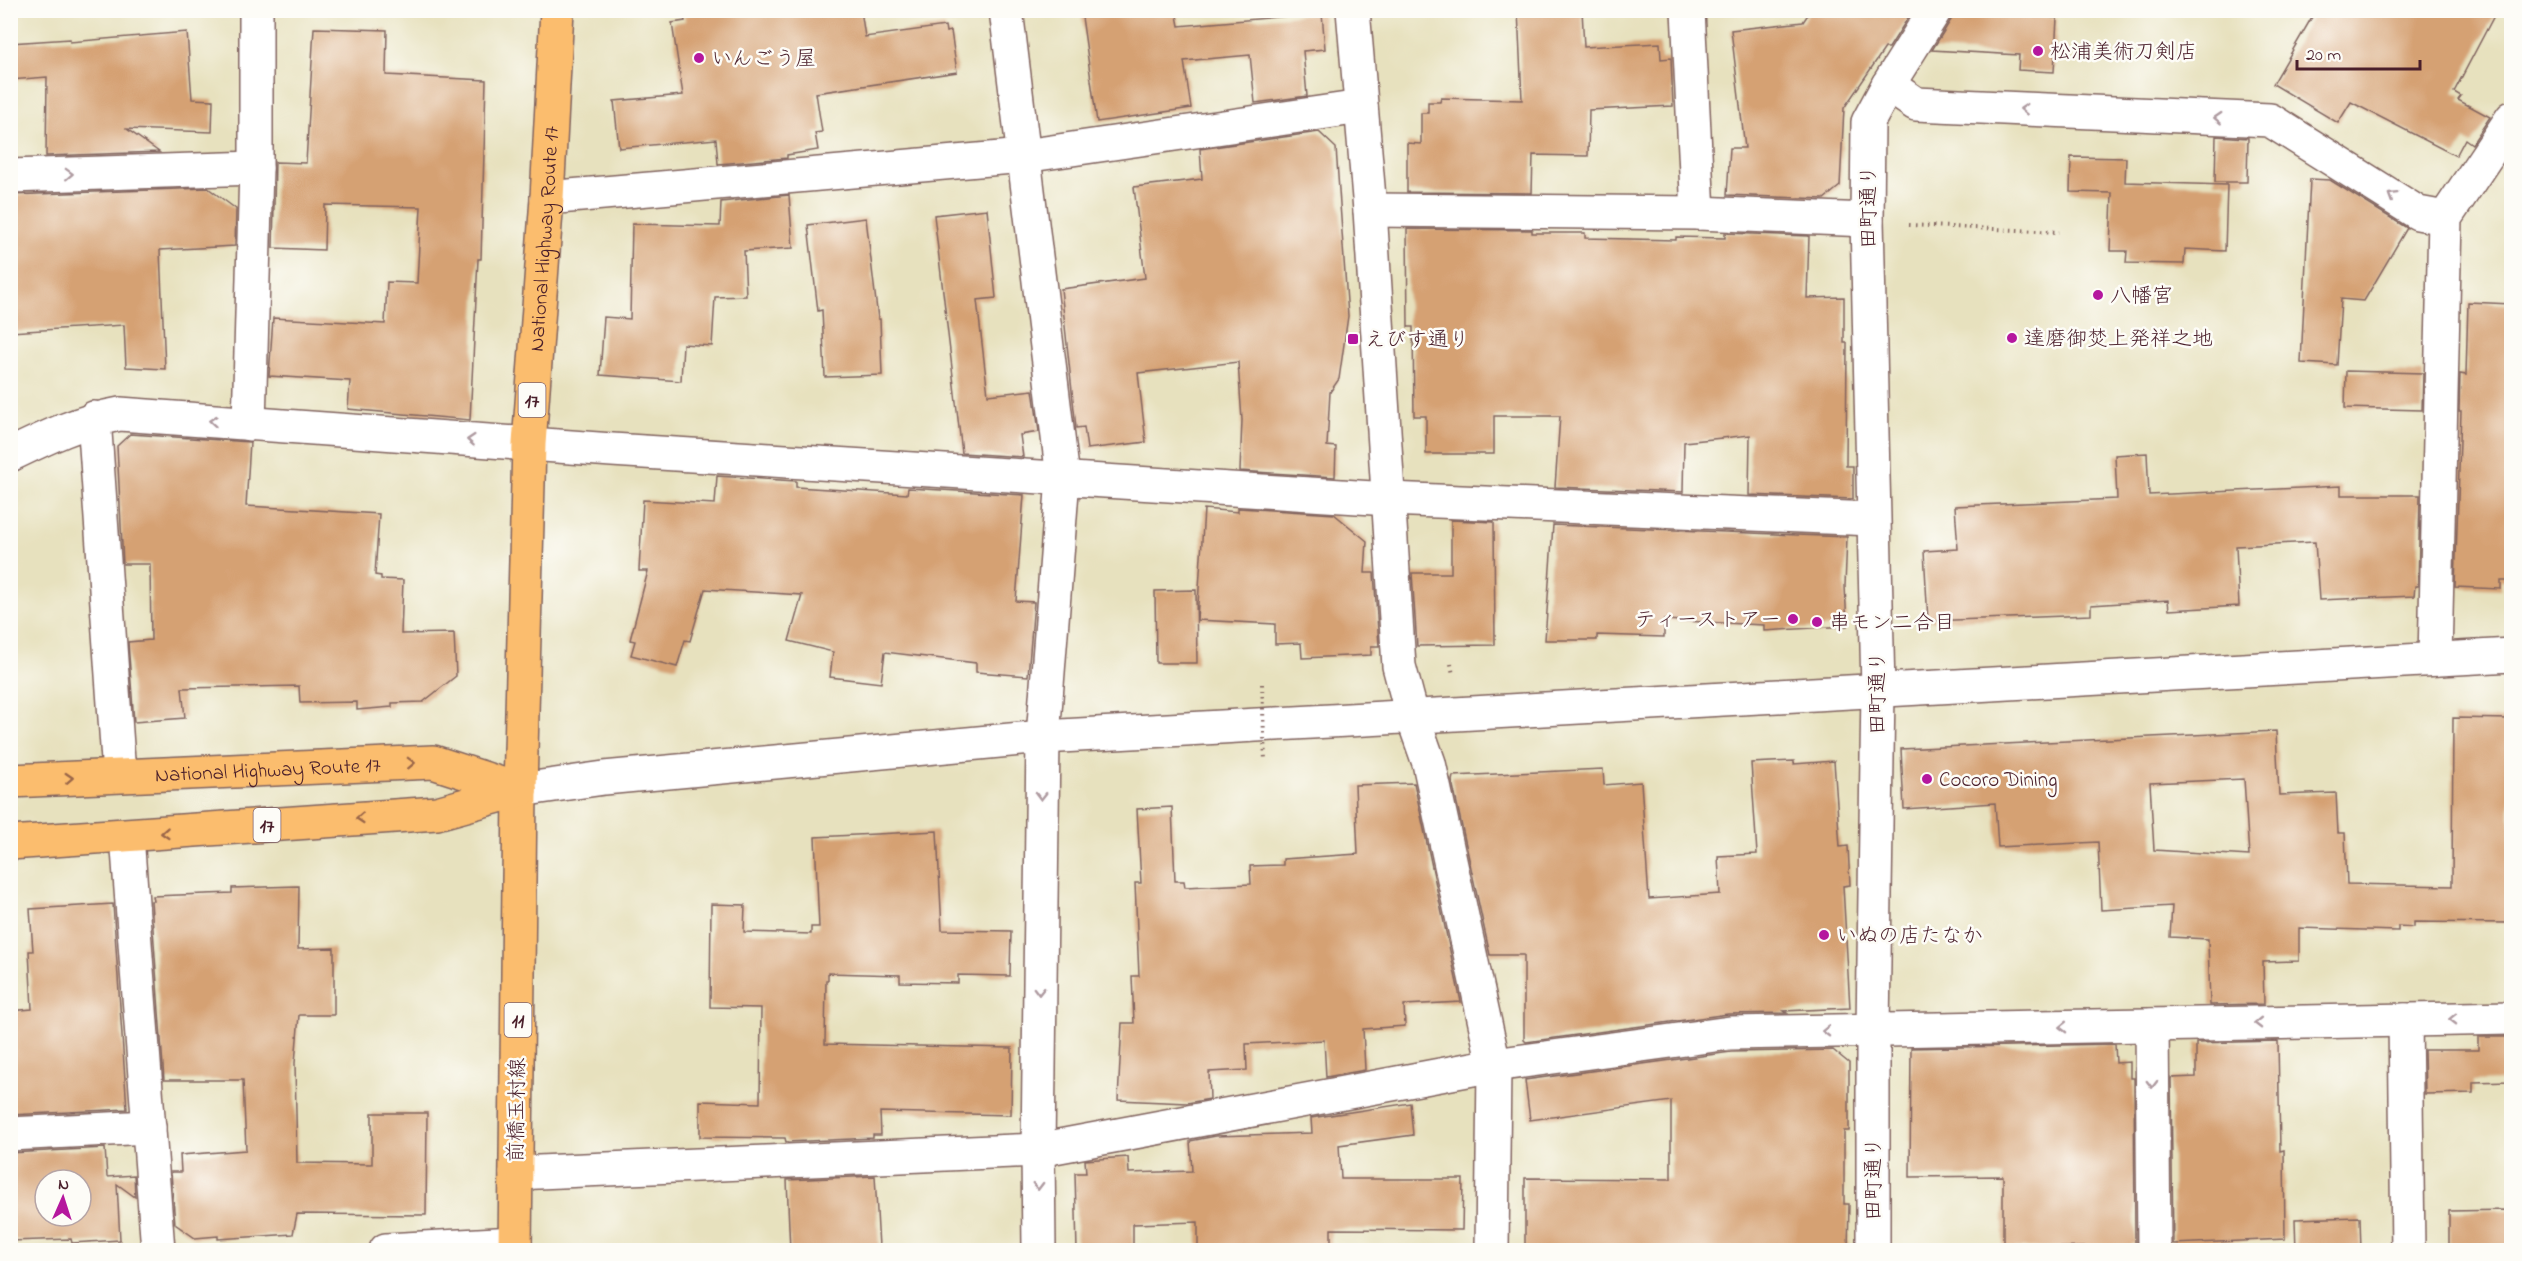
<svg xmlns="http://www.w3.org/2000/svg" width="2522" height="1261" font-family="'Indie Flower','Klee One',sans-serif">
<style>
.building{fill:#d5a173;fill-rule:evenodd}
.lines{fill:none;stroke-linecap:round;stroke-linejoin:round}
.minor-casing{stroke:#81635e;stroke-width:36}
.major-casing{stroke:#81635e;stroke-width:36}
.highway-casing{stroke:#81635e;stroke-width:36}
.path{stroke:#81635e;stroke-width:4;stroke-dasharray:1.5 4.5;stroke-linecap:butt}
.minor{stroke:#fff;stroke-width:33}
.major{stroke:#fbbd6e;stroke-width:33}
.highway{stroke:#fbbd6e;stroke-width:33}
.path-bridge{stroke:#81635e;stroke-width:4;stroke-dasharray:1.5 4.5;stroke-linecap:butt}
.oneway{stroke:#ae9aa0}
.oneway2{stroke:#9a6649}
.poi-dot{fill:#b5179e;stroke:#fdfcf7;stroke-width:2}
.labels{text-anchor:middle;stroke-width:5;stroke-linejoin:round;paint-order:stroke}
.shield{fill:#fdfcf7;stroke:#806168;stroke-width:1.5}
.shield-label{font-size:20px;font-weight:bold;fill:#4a1f2b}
.poi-label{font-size:21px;fill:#4a1f2b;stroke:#fdfcf7;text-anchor:start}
.street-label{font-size:21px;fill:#4a1f2b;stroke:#fdfcf7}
</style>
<rect width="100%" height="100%" fill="#fdfcf7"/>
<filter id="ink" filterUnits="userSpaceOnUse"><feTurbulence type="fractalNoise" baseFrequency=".0167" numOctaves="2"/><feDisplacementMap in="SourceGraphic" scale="12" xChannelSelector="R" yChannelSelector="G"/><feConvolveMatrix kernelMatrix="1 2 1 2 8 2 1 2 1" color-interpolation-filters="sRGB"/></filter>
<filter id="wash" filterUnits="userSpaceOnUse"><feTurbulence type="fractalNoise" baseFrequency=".008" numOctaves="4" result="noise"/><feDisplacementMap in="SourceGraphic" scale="24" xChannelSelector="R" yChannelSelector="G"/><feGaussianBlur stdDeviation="1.35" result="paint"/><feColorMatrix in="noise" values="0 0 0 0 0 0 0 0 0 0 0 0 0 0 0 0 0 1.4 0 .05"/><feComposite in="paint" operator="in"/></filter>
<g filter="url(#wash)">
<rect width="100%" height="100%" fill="#e7e1be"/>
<g id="blocks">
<g class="building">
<path d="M718,10H861L865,37L945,26L946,32L951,31L957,72L816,93L822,132L815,133L818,150L787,155V158L718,164L716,139L619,148L614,101L683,95L672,23L685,21L684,15Z"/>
<path d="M1081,10H1176L1179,26L1322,13L1325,49L1303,51L1307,96L1255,103L1250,55L1184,61L1191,108L1097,122Z"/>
<path d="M1518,10H1582L1584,47L1660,43L1661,59L1671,58L1673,106L1589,110L1588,156L1533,155L1532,193L1407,192V143L1421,144V113H1428V102H1440L1441,98L1522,100Z"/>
<path d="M1811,10H1913L1889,48H1885L1844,108L1840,186L1824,199L1727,195L1730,148H1745L1731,30L1803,22Z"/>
<path d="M1954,10H2038L2034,16L2057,18L2054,72L2018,70L2019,55L1932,50L1951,20Z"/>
<path d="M2316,10H2497L2454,92L2461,96L2458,100L2490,117L2472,144L2465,139L2456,156L2351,102L2338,123L2273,84Z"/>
<path d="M314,28L387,30L386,75L486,80L481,259H478L470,420L348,409L350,381L269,376L273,318L385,324L387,282L417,283L421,207L325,205L324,250L273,248L275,162L306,163Z"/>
<path d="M187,32L192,99L213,100L212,132L127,129L159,152L46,156L47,77L10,80V43L70,39V42Z"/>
<path d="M1319,132L1336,148L1348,316L1339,379L1330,392L1327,446L1336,447L1335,477L1240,471L1242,420L1238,362L1138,373L1146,442L1087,449L1084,427L1076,428L1061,289L1145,278L1134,187L1202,179L1200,149Z"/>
<path d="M2216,136L2248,138L2247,182H2215Z"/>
<path d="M2071,157L2126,158L2125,182L2227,185L2225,251L2185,249L2184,264L2126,263L2127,251H2110L2112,193L2070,192Z"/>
<path d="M2310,179L2330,180L2407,228L2364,301L2341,299L2337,365L2301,363Z"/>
<path d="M208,188L236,209L235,246L160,250L165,369L126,367L124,325L10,332V195Z"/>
<path d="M789,195L793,248L744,251L746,296L715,297L712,346L683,344L681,381L600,375L604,317L630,319L632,224L720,226L721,202Z"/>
<path d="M987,209L996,298L977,300L988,395L1033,390L1039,432L1020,435L1023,457L962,453L934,215Z"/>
<path d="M866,218L878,319H880L882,375L825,377L822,310L818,311L808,225Z"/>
<path d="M1407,229L1532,230V233H1585V238L1676,240V237L1725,238V233L1809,236L1807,298L1844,297V343H1847L1846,466H1853V499L1749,495L1750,435L1684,442L1683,492L1555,487L1560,416H1494V454H1426V416H1414L1413,327H1408Z"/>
<path d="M2468,302L2511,304V581H2501V589L2455,587L2461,411H2459L2460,374L2466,375Z"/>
<path d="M2346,371L2423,373L2422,410L2345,408Z"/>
<path d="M130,434L250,442L246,506L379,514L375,575L381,576V579L403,580L401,634L454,633L456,676L423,702L392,703V707L357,710V702L300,703L299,686L182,688L185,718L134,722L128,642L151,640L150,564H123L117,446Z"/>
<path d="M2147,453L2149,495L2341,486V495H2420L2418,586H2415L2414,596L2319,600L2315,542L2236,546L2239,606L2169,610L2168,600L2091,605V615L1928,621L1924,551L1958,549L1955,506L2117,499L2115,455Z"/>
<path d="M717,476L796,481V487L907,494L908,488L1024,495L1016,601L1034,602L1028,676L976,672V663L885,652L881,683L830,677L833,652L789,641L802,595L705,589L690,641L685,640L677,667L631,655L635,641L630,640L648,571H639L643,500L715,504Z"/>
<path d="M1238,508L1334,514L1367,541L1365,573H1374L1379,646H1371V655L1302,658L1301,643L1275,644V624L1197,620L1204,509L1238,512Z"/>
<path d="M1451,520L1494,522L1495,645L1417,646L1412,573H1451Z"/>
<path d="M1553,525L1847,537L1845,586L1847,626L1764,631V625L1664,620V637L1597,635V640H1545Z"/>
<path d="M1196,590L1197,663H1156L1155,591Z"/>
<path d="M2453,718L2510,719V923L2414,922V927L2398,926V931L2299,928V961L2263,962L2264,1004L2210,1005L2208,939L2170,937L2172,906L2101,910L2098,842L1998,847L1995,803L1904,809L1901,749L2276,731L2279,795L2336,793L2338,833H2345L2347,884L2452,886ZM2244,779L2249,856L2154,850L2150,783Z"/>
<path d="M1794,761V764L1834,761L1840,847L1848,846L1850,885L1843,886L1850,1008L1784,1011L1787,1013L1728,1014L1526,1042L1524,1040V955H1490L1452,781L1453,776L1603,769L1604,785L1641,782L1649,899L1720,894L1718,856L1757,854L1751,763Z"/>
<path d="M1414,783L1461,1002L1404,1005L1405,1026L1363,1029L1365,1070L1326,1077L1324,1040L1246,1044L1247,1070L1209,1072L1210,1099L1187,1103L1118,1100L1122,1023H1134L1132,976H1139L1135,883H1141L1137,809L1172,807L1175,881H1184L1185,887L1251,884L1250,866L1283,865V859L1358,854L1355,785Z"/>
<path d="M937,831L942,930L1011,931L1010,976L958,975V983L900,982V975L828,973V980H826L825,1044L1012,1048L1011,1115L880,1112L881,1135H873V1138L786,1142L785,1138L700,1137V1101L760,1103L761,1008L710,1007L711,904L745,905L744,932L811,934V927H819L815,837Z"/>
<path d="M299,886L298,949L334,948V1015H299L295,1063L297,1163L372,1164V1113H427L426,1215L297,1214L293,1234L218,1239V1236L195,1238L175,1224L171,1172H181L180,1155L246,1150L243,1080H164L151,901H154L153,896L232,893V888Z"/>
<path d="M113,904L127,1109L10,1115V1011L32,1009L29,951H33L30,909Z"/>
<path d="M2478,1037H2510L2511,1081L2473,1082V1093L2425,1094L2424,1050H2478Z"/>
<path d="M2278,1041L2280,1151L2284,1150L2285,1239L2173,1244L2171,1078L2196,1077V1043Z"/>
<path d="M2115,1044L2116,1063L2130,1062V1078H2134L2135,1244H2132V1247L2003,1248V1176L1910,1177L1911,1048Z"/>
<path d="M1833,1050L1849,1063V1131H1844V1204H1849L1848,1251H1525V1178L1671,1179V1101L1530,1120L1525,1080L1731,1052Z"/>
<path d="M1410,1103L1413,1135L1339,1145L1341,1179H1463L1462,1230L1331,1229V1247L1267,1246V1251H1198V1222L1133,1224V1251H1077L1075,1173H1086L1085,1160L1128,1157L1129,1173L1192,1171L1190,1141L1216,1136L1312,1133L1311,1118Z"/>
<path d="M105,1148L107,1177L134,1175L135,1197L117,1184L120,1240L72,1243L71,1239L10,1241V1153ZM45,1180H81V1216H45Z"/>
<path d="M875,1176L879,1247L790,1251L787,1180Z"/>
<path d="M2511,1210V1248L2449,1249V1211Z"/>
<path d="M2360,1217L2361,1251H2296L2295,1219Z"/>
</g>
</g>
</g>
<g filter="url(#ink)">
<use href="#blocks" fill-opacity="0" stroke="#81635e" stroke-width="1.5"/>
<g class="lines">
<g class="minor-casing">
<g id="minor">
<path d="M1006,10L1063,478L1043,737L1038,1150L1039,1250"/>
<path d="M1353,10L1370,210L1399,666L1412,715L1429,763L1494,1065L1492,1250"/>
<path d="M1688,10L1698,213"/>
<path d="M1888,85L1916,104L2270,120L2418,213L2445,218"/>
<path d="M10,176L256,168"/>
<path d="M547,198L1024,156L1361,107"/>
<path d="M1370,210L1698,213L1867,220"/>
<path d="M94,418L119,775"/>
<path d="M249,424L256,168V10"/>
<path d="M10,455C47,437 80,421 120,414L612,450L1389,499L1873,519"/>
<path d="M2435,659L2445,218L2512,118"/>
<path d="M520,790L604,778L1043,737L2512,655"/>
<path d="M127,836L158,1250"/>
<path d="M2405,1020L2408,1250"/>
<path d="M2152,1025L2154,1250"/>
<path d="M10,1134L149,1127"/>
<path d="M516,1173L1038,1150L1494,1065L1730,1033L2512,1018"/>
<path d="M386,1250L515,1243"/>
<path d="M1873,1250V1030L1878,689L1867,220L1868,122L1888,85L1935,10"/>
</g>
</g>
<g class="major-casing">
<path id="major" d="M515,1250L520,790"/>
</g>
<g class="highway-casing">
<g id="highway">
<path id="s1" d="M10,781L433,762L520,790"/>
<path id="s2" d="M520,790L529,444L547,198L557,10"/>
<path d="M10,843L437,813L520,790"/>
</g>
</g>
<g class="path">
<path d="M1909,225L2059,232"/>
<path d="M1451,664L1453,675"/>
</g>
<use href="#minor" class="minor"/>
<use href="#major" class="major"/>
<use href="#highway" class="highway"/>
<path class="path-bridge" d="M1262,684L1265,761"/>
</g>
<defs><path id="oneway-chevron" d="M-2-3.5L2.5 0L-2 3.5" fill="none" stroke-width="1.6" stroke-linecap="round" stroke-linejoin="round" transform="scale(1.5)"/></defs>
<g class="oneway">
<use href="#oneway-chevron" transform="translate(2024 109) rotate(-177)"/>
<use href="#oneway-chevron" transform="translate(2218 118) rotate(-177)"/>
<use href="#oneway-chevron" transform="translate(69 174) rotate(-2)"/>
<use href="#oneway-chevron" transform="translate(2392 196) rotate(-148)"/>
<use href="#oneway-chevron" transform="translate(213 421) rotate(-175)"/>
<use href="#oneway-chevron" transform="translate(471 440) rotate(-176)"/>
<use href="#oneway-chevron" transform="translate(1041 796) rotate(91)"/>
<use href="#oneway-chevron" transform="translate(1039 991) rotate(91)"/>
<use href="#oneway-chevron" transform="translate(2453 1019) rotate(179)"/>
<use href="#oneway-chevron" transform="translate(2258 1023) rotate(179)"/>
<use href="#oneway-chevron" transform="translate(2063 1027) rotate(179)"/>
<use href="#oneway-chevron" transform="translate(1826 1031) rotate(179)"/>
<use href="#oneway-chevron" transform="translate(2152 1084) rotate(90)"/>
<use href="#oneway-chevron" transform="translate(1038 1186) rotate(89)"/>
</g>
<g class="oneway2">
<use href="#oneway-chevron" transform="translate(411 763) rotate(-2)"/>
<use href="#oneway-chevron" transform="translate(69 778) rotate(-3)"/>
<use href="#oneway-chevron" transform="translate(360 818) rotate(176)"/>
<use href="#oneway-chevron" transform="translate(165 833) rotate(176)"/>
</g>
</g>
<g class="poi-dot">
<circle cx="2038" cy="51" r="6"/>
<circle cx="699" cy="58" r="6"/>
<circle cx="2098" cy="295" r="6"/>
<circle cx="2012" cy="338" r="6"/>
<rect x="1347" y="333" width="12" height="12" rx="3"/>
<circle cx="1793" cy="619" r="6"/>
<circle cx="1817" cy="622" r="6"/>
<circle cx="1927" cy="779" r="6"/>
<circle cx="1824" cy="935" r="6"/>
</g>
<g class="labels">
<g class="shield">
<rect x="518.5" y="383" width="27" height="34" rx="4.5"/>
<rect x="253.5" y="808" width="27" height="34" rx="4.5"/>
<rect x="504.5" y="1003" width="27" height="34" rx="4.5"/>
</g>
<g class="shield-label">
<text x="532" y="407">17</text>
<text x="267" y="832">17</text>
<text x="518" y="1027">11</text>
</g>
<g class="poi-label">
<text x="2050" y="58">松浦美術刀剣店</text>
<text x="711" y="65">いんごう屋</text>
<text x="2110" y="302">八幡宮</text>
<text x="2024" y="345">達磨御焚上発祥之地</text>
<text x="1365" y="346">えびす通り</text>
<text x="1781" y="626" text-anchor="end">ティーストアー</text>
<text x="1829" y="629">串モン二合目</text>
<text x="1939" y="786">Cocoro Dining</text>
<text x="1836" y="942">いぬの店たなか</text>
</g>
<g class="street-label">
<text transform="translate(1868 207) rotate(-90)" y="7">田町通り</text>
<text dy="7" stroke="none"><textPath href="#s2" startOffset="552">National Highway Route 17</textPath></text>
<text transform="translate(1877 693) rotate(-90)" y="7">田町通り</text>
<text dy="7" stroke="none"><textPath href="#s1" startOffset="258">National Highway Route 17</textPath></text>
<text transform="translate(516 1110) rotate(-89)" y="7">前橋玉村線</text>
<text transform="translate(1873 1179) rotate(-90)" y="7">田町通り</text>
</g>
</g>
<rect width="2522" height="1261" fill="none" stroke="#fdfcf7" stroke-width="36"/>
<g transform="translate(63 1198) rotate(3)"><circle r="28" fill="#fdfcf7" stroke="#b5a4a5" stroke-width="1.5"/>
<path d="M0-4.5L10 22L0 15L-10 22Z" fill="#b5179e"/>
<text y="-9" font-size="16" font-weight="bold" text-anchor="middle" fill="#4a1f2b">N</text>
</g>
<path d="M2297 60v9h123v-9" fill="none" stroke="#4a1f2b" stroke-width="3"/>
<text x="2306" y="60" font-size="18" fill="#4a1f2b" stroke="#fdfcf7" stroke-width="4.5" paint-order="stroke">20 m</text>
</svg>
